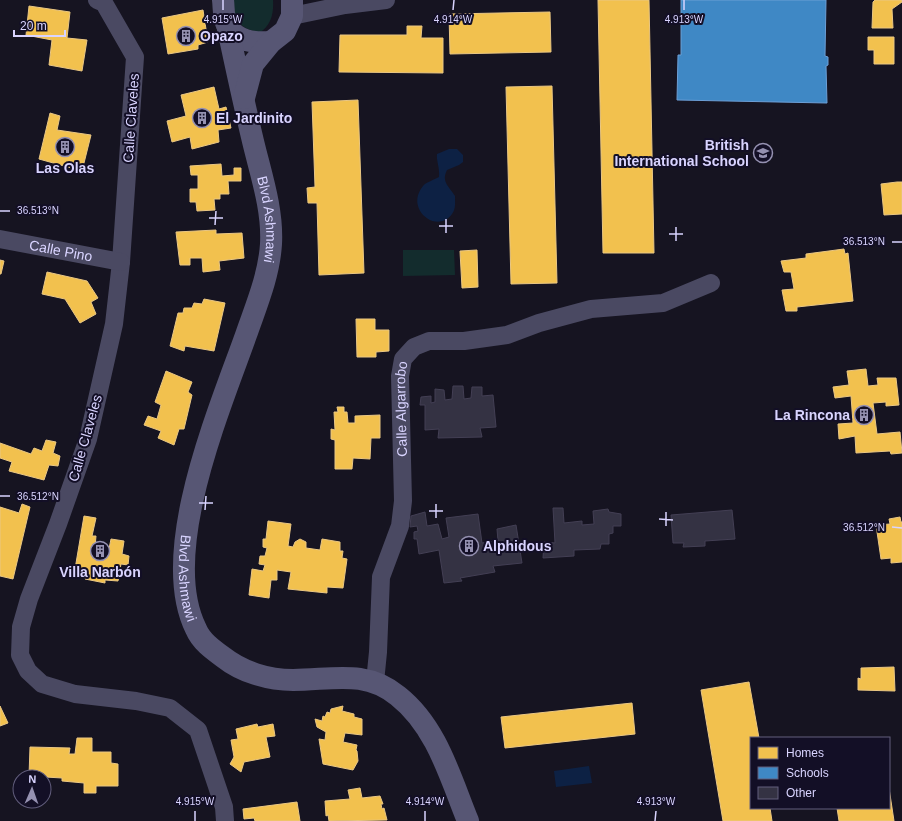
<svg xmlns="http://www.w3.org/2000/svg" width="902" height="821" font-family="Arial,sans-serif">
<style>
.green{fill:#132c2d}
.water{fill:#0d2144}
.homes{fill:#f2c14e;stroke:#eac783}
.schools{fill:#3f88c5;stroke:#6d9fd6}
.building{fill:#343243;stroke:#433f54}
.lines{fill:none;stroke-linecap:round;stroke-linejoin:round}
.street{stroke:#4a4962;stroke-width:18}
.secondary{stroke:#575674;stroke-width:22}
.ticks{fill:none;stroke:#d9d4ff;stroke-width:1.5}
.labels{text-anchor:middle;stroke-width:4;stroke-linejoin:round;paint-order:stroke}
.poi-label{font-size:14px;font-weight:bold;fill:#d9d4ff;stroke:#130f26;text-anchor:start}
.street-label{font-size:14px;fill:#d9d4ff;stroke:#130f26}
.ticks-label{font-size:10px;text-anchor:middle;fill:#d9d4ff;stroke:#130f26;stroke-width:4;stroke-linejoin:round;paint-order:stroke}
</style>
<rect width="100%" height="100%" fill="#161421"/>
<g class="green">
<path d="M232,0H273C274,13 271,26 259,33C237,26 236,22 232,0Z"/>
<path d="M403,250H454L455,275L403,276Z"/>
</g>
<g class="water">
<path d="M449,149H457L463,155V162L459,165L447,170C441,182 449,186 455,196C455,202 456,209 452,214C437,235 404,209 423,186C426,182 434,180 439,177C440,168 436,160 437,154Z"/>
<path d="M589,766L592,783L556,787L554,771Z"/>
</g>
<g class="homes">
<path d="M598,0H649L654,253H603Z"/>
<path d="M875,0H902V2L892,9L893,28H872L873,2Z"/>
<path d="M29,6L70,12L67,38L87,40L82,71L49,65L52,40L26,35Z"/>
<path d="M203,10L208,42L198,45V49L168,54L162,18Z"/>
<path d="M550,12L551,52L450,54L449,14Z"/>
<path d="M407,26H422L421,38H443V73L339,72L340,35H407Z"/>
<path d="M868,37H894V64H874V50H868Z"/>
<path d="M552,86L557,283L511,284L506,87Z"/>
<path d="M214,87L219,109L226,107L231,128L218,130L219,142L192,149L190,137L172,142L167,121L186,116L181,95Z"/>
<path d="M358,100L364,273L319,275L317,203H308L307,188L315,187L312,102Z"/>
<path d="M50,113L60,116L57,130L91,135L82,171L39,159Z"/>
<path d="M221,164L222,176L234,175V168H241V181H228L229,194H220V199H214L215,210L197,211L196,202H190V189H198V175H191L190,166Z"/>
<path d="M897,182H902V214L884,215L881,184Z"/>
<path d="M216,230V234L242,233L244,258L219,261L220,270L203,272L202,258H190V265H180L176,232Z"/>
<path d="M844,249L845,254L848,253L853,301L797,307V311H786L782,290L794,289L791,272H784L781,261L806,258V254Z"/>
<path d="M477,250L478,287L462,288L460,251Z"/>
<path d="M0,260L4,261L1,274H0Z"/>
<path d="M47,272L87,281L98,298L91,302L96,314L80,323L65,299L42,294Z"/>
<path d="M204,299L225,303L214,351L185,346L184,351L170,346L178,313H183L184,308H192L194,303L202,304Z"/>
<path d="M356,319H375V330H389V351L376,352V357H357Z"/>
<path d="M866,369L868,386L878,385L877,378H896L899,405L886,406V402L873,403L877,434L900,432L902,453L891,454L890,451L856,453L855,436L839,439L838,424L853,423L851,396L835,398L833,387L849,385L847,371Z"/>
<path d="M166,371L192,382L188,392L192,395L184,429H179L174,445L158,438L161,431L144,425L148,416L157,419L161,405L155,402Z"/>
<path d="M337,407H344V412H347L348,423H355V416L380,415V438H371L370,459L353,458L352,469H335V440L331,439V429L335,430L334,412H338Z"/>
<path d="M46,440L56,442L53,453L60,456L58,466L49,465L44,480L9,471L12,462L0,458V443L31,454L34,448L42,451Z"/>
<path d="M22,504L30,507L13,579L0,576V507L19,513Z"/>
<path d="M84,516L96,518L92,536H96L95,547L109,549L111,539L124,541L122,554L129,556L128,565L121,564L118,581L105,580V583L85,579L86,576L74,575Z"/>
<path d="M900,517L901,522H902V562L891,563V558L881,559L876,525L890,524L889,519Z"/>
<path d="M268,521L291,524L288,546L293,547L295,542L300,539L306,542V548L320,550L322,539L340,542V551H343L342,558L347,559L343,588L327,587V593L288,589L291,572L277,570V580H271L269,598L249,595L252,569L263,571L265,565L259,564L260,556H265L267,548L263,547V539H266Z"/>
<path d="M894,667L895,691L858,690V678L861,679V668Z"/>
<path d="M749,682L759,738H751V808H770L772,821H723L701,690Z"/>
<path d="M632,703L635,734L505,748L501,717Z"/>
<path d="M0,706L8,723L0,726Z"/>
<path d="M343,706L342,711L354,714V717L362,719V735L345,733L343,742L357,745L356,750L357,751L358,761L353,770L323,764L319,739L325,740L326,732L317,727L315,719L322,721L323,716L325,717L327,712L330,713L331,709Z"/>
<path d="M257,724L258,727L273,724L275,736L266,737L270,757L244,762L241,772L230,764L234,757L231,740L238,739L236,729Z"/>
<path d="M77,738H92V752H111V763L118,764V786H96V793H84V783L62,781V778L29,776L30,747L70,748L69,754H75Z"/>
<path d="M360,788L362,798L380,796L383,804H381L382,809L384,808L387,820L329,821L328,815L326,816L325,801L350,799L348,790Z"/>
<path d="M889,788L894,821H839L837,808H889Z"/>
<path d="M297,802L300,821H255L254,818L244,819L243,809Z"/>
</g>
<path class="schools" d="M681,0H826L825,56L828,57V65L826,66L827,103L677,100L678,55H681Z"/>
<g class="building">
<path d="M453,386H463L464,399L471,398L472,387H482V396L493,395L496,427L480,428L482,437L438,438L439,429L425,430V405H420L421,397L431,396V403L435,402V389L444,390L445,400L452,399Z"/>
<path d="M553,508H563L564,523L582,521V525L594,524L593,511L608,509L609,512L621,514V526H613V533L609,534V544H601L600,549L574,550V556L543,558L544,542L555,543Z"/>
<path d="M732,510L735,539L705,541V546L683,547L684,543H673L671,515Z"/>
<path d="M425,512L427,526L438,524L442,539L449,537L446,518L478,514L482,543L498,541L497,529L516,525L522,563L493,566L495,572L460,578L462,581L444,583L439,550L419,554L417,539H414V532L418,531L417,526L410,527L411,516Z"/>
</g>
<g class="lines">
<g class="street">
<path d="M97,0L104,3L135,57L121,262L114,324L88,439L58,524L29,599L21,627L20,655L28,671L42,684L75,694L136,701L170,708L198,730L224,807L225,821"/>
<path d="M292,16L345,5L386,0"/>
<path id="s1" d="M0,239L121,262"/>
<path id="s2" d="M375,682L378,652L381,577L400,526L403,501L400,376L403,359L414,347L429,341H464L507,335L539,323L591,309L663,303L711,283"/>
</g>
<g class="secondary">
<path d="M223,0C224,8 223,17 227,25C236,42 255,43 271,42"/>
<path id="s3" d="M227,24C235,62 243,99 252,137C260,172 273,208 271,244C269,276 256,306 246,335C219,411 158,553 196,629C201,641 212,649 223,657C242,672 268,680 293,680C332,680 365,669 398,696C437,727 450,777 468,821"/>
<path d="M244,98L253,64L271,42L285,31L292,16V0"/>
</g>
</g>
<path class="ticks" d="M223,10V0M453,10L454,0M684,10V0M0,211H10M209,218H223M215,225L216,211M439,226H453M446,233V219M669,234H683M676,241V227M892,242H902M0,496H10M199,503H213M205,510L206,496M429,511H443M436,518V504M659,519L673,520M666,526V512M892,527L902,528M195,821V811M425,821V811M655,821L656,811"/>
<defs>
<g id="building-ring" transform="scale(1)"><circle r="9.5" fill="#130f26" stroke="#9591b1" stroke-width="1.5"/><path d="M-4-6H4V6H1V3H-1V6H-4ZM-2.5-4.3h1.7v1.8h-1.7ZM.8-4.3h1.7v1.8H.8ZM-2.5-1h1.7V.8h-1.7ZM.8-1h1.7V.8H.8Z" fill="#9591b1"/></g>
<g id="school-ring" transform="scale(1)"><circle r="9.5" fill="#130f26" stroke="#9591b1" stroke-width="1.5"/><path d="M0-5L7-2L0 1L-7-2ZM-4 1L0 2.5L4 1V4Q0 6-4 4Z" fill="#9591b1"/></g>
</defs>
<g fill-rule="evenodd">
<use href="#building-ring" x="186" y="36"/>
<use href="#building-ring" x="202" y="118"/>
<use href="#building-ring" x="65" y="147"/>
<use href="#school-ring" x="763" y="153"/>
<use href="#building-ring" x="864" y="415"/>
<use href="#building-ring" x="469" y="546"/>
<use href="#building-ring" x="100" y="551"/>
</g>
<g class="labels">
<g class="poi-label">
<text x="200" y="41">Opazo</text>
<text x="216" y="123">El Jardinito</text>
<text x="749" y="150" text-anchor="end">British<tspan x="749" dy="16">International School</tspan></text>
<text x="65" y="173" text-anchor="middle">Las Olas</text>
<text x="850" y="420" text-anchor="end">La Rincona</text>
<text x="483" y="551">Alphidous</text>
<text x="100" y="577" text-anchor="middle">Villa Narbón</text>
</g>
<g class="street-label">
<text transform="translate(131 118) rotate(-86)" y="5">Calle Claveles</text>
<text dy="5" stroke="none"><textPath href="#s3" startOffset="200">Blvd Ashmawi</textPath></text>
<text dy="5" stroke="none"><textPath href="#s1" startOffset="62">Calle Pino</textPath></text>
<text dy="5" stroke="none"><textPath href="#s2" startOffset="277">Calle Algarrobo</textPath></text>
<text transform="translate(85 438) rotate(-74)" y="5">Calle Claveles</text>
<text dy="5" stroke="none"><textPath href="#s3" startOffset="572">Blvd Ashmawi</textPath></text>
</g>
</g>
<g class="ticks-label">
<text x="223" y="23">4.915°W</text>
<text x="453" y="23">4.914°W</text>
<text x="684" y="23">4.913°W</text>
<text x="38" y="214">36.513°N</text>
<text x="864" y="245">36.513°N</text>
<text x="38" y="500">36.512°N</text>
<text x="864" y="531">36.512°N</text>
<text x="195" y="805">4.915°W</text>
<text x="425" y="805">4.914°W</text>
<text x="656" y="805">4.913°W</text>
</g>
<rect x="750" y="737" width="140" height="72" fill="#130f26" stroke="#625e7d"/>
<rect x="758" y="747" width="20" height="12" fill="#f2c14e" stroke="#625e7d"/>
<text x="786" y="757" font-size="12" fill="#d9d4ff">Homes</text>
<rect x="758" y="767" width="20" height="12" fill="#3f88c5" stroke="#625e7d"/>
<text x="786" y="777" font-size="12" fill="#d9d4ff">Schools</text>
<rect x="758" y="787" width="20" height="12" fill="#343243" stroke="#625e7d"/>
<text x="786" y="797" font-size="12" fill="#d9d4ff">Other</text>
<g transform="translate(32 789) rotate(2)"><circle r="19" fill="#130f26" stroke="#625e7d"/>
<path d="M0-3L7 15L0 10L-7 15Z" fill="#9591b1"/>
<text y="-6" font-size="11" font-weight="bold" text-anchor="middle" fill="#d9d4ff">N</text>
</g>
<path d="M14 30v6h51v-6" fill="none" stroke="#d9d4ff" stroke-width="2"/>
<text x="20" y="30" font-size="12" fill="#d9d4ff" stroke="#130f26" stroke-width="3" paint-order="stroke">20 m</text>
</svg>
